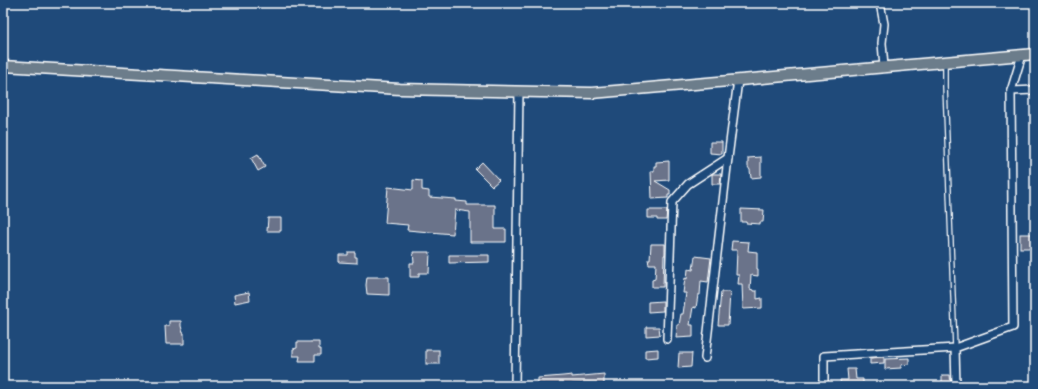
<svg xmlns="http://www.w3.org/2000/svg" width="1038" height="389" font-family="Kalam,sans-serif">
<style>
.building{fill:#6a738a;stroke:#fff}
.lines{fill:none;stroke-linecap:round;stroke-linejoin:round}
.service-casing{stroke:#fff;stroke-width:6}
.minor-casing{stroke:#fff;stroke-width:10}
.primary-casing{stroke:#fff;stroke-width:13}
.service{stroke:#1f4a7a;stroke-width:3.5}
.minor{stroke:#1f4a7a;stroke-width:7}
.primary{stroke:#6c7d8b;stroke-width:10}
</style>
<rect width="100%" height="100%" fill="#1f4a7a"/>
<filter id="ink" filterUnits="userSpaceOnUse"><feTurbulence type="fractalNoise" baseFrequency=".025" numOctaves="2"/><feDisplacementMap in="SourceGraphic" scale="8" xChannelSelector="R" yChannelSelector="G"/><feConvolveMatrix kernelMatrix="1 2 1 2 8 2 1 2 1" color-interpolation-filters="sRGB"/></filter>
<g filter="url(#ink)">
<g class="building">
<path d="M710,142H722V154L710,153Z"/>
<path d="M258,154L265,167L258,171L251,158Z"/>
<path d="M761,157V177L751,178L750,170L748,167V158Z"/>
<path d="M669,161V180L655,181L670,190V195H668V198L652,199L651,171H654V166H656V162Z"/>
<path d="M482,162L499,180L492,186L475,169Z"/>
<path d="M712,174H721L720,184H712Z"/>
<path d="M413,180L422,181V190L429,191V197L456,199V201L467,202V205H495V229H506V242H470V212L455,210L453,234L407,230L408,225L385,223L388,187L413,190Z"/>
<path d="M741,209L764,210L763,222H760V224L746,223V222H741Z"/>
<path d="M648,210H667L666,220H657V218H648Z"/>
<path d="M268,218H281V231H267Z"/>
<rect x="1020" y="234" width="15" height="14"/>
<path d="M732,241L749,242L748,251L757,252V269H758V276L751,275L750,289L753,290V291H757V299L762,298V308L743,309L742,284H738L739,275H736L737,250H731Z"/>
<path d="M651,244H665V255H664L663,287H652V280L655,279L656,264H649L648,259H650Z"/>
<path d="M348,252H355V257H357V263L339,262V255H348Z"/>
<path d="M413,252H430L429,273H419V277H410V263H414Z"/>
<path d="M449,255H489V262L449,263Z"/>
<path d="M695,256L711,258L708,282L701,281L700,295H698L696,308L693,307L690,325H693V337L676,338L677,325H679L681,314H683L686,293H683L685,278L687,279L688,269L693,270Z"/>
<path d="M367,277H389V295L367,294L366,285Z"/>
<path d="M249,292L250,300L235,303L234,295Z"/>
<path d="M721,292H730L728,325H718Z"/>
<path d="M663,301V311L648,312V302Z"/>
<path d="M169,321H181V326L183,333H184V344H166L165,326H169Z"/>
<path d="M646,327H659L660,335L646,336Z"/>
<path d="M297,342H319V349H321V355H315V361H299L300,356H293V349L297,348Z"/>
<path d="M658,349V357L645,358V350Z"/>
<rect x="426" y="350" width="13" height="14"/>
<path d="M679,353H692L691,367L678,368Z"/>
<path d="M884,357V363L870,364V358Z"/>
<path d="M909,358V364L901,365V368L885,369V359Z"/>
<path d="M847,369H855L856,379H863V386H841L840,380H848Z"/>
<path d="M604,374V385H591V383L573,384L566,386H544V384L538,385V378L563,376L572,375V377Z"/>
<path d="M942,375H950L951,386H942Z"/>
</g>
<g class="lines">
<g class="service-casing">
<path id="service" d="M945,63V86L955,348"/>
</g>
<g class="minor-casing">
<g id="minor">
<path d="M880,3L884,24L882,43L884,67"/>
<path d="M1011,91L1035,90"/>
<path d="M667,339L672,202L688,184L728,158"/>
<path d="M705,358L728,158L738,80"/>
<path d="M515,386L519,91"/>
<path d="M824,386V356L955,348"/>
<path d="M956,386L955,348L1013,327L1011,91L1022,55"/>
</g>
</g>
<g class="primary-casing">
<path id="primary" d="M3,66L400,89L592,93L1035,54"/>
</g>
<use href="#service" class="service"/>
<use href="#minor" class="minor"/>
<use href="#primary" class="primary"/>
</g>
</g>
<rect width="1038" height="389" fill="none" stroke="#1f4a7a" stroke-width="16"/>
<rect x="8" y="8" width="1022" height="373" fill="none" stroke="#fff" stroke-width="1.5" filter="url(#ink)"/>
</svg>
